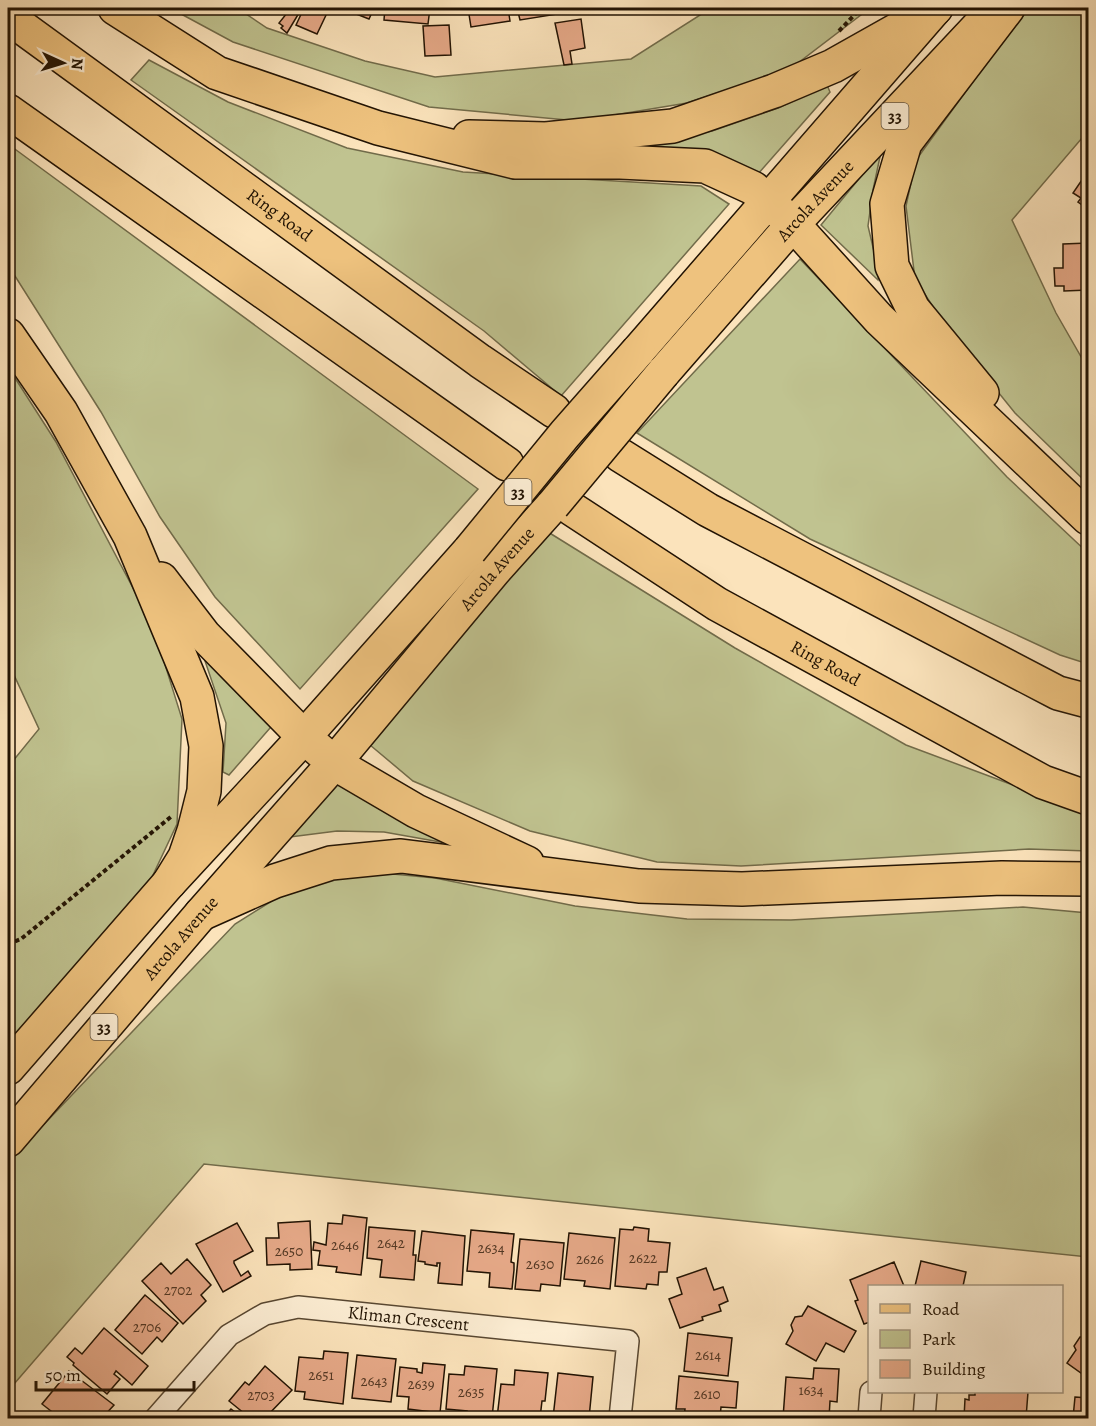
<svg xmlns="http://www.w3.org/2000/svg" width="1096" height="1426" font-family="Alegreya,serif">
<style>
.green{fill:#c0c390;stroke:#716b4a;stroke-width:1.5}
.building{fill:#e6a988;stroke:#221303;stroke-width:1.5}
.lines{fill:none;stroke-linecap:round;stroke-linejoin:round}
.minor-casing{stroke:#584731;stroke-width:24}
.primary-casing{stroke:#221303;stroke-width:36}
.motorway-casing{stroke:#221303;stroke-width:36}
.path{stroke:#221303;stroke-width:4;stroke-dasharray:4.5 3;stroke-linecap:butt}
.minor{stroke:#fcedd3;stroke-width:21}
.primary{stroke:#eec27e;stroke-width:33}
.motorway{stroke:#eec27e;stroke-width:33}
.primary-bridge-casing{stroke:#221303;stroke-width:36;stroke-linecap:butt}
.primary-bridge{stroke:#eec27e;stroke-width:33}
.labels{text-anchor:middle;stroke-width:4.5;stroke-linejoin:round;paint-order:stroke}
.number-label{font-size:15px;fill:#533824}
.shield{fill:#fcedd3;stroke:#635441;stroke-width:1.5}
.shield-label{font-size:16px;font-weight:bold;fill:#221303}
.street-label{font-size:18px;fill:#221303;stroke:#fcedd3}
</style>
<rect width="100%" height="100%" fill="#fbe3bb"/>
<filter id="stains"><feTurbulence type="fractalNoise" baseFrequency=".00333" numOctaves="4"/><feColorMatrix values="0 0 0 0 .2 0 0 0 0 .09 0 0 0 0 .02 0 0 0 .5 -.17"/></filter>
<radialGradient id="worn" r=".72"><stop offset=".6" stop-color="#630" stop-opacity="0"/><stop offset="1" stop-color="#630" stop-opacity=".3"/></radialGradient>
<g class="green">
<path d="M170,8H237L267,28L365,61L435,77L631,59L711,8H870L790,69L687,103L578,121L429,107L233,42Z"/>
<path d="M1030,8H1088V131L1012,220L1056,313L1088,369V484L1015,413L948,330L915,279L906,206L916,160L1014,25Z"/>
<path d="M149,60L228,102L347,148L463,172L701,186L729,204L561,396L484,331L131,80Z"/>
<path d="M827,85L830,92L757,175L730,159L641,152L642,144L712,131L778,108Z"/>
<path d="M8,144L478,489L300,689L215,597L160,517L101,412L8,265Z"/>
<path d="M881,152L873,190L868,226L879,273L878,280L821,225Z"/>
<path d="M800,259L1007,477L1088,553V664L1060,655L810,539L637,433Z"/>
<path d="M8,367L56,442L153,626L182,719L177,824L144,894L8,1044V767L39,729L8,662Z"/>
<path d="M548,532L735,648L906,745L1088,813V851L1029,849L741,866L657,862L530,831L413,781L370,745Z"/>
<path d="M203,655L277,720L229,775L223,772L226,723Z"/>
<path d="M342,773L457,845L384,832L337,831L282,838Z"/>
<path d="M361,871L435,878L575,906L687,919L791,920L1023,907L1088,913V1257L204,1164L8,1391V1162L235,924L288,891Z"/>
</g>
<g class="building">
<path d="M291,8H302L287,33L281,28L283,26L279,23Z"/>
<path d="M304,8H320L328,11L317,34L296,25Z"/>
<path d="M341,8H374L369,19Z"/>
<path d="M385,8H430L428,24L384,20Z"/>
<path d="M468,8H508L510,21L471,27Z"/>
<path d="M517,8H563L564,13L520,20Z"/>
<path d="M581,19L585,48L570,51L572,64L564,65L555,23Z"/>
<path d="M449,25L451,55L425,56L423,26Z"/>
<path d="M1086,174L1088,176V209L1078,202L1081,198L1073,193Z"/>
<path d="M1088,243V290L1064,291V286H1055L1054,268H1063V244Z"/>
<path d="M343,1215L367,1218L361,1275L336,1272L337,1267L318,1265L320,1251L313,1250L314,1242L326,1245L328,1223L342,1224Z"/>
<path d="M310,1221L312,1269L290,1270V1264L267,1265L266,1238H279L278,1223Z"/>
<path d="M237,1223L253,1251L234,1261V1263L241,1276L248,1271L251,1276L223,1292L196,1244Z"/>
<path d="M369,1227L415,1231L413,1255H416L414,1280L380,1277L382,1260L367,1258Z"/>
<path d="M634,1227L649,1229L648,1241L670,1243L667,1272H659L658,1285L647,1284L646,1289L615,1286L620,1229L633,1230Z"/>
<path d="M471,1230L514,1234L511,1262L514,1263V1270L512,1289L489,1287L490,1273L467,1271Z"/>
<path d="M422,1231L465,1236L462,1285L438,1283L440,1263H437V1266L425,1264V1262L418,1261Z"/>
<path d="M569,1233L615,1238L610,1289L584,1286L585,1281L564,1279Z"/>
<path d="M520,1239L564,1243L560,1286L541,1284L540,1291L515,1289Z"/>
<path d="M187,1259L211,1285L201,1295L206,1301L183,1324L142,1281L161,1263L171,1274Z"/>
<path d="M921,1261L966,1272L963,1286H915Z"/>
<path d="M894,1262L904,1286H870V1322L864,1324L855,1301L858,1300L850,1280Z"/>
<path d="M706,1268L714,1290L723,1287L728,1301L719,1305L721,1311L702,1317L703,1320L680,1328L669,1299L682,1294L677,1278Z"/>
<path d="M145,1295L178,1323L162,1342L157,1337L142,1354L115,1330Z"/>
<path d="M808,1306L856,1331L844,1352L826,1343L816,1361L786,1344L793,1331L791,1325L795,1317L802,1316Z"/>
<path d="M104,1328L148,1366L132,1385L116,1371L114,1374L120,1379L107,1394L73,1365L74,1363L67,1357L75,1348L82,1354Z"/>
<path d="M688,1333L732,1338L728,1376L684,1371Z"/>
<path d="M1088,1333V1378L1067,1363L1076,1350L1074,1346L1080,1337H1086Z"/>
<path d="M324,1351L348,1353L343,1404L304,1399L305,1392L295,1391L299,1357L323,1359Z"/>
<path d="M357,1355L396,1359L391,1402L352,1398Z"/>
<path d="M423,1363L445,1365L440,1413L408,1409L409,1397L397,1396L400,1367L417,1369V1372L422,1373Z"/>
<path d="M265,1366L292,1390L265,1418H250L229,1401L245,1382L249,1385Z"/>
<path d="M465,1366L497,1369L492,1418H466L467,1411L446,1409L449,1374L464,1375Z"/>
<path d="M814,1368L839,1369L837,1402L830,1401L829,1418H783L786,1377L813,1379Z"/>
<path d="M515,1370L548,1373L545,1401H542L540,1418H497L501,1384L514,1385Z"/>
<path d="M69,1371L114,1405L102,1418H60L42,1404Z"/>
<path d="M558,1373L593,1377L589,1418H553Z"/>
<path d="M679,1376L738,1382L736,1408L721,1407L720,1418H684L685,1409H676Z"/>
<path d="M975,1392H1028L1026,1418H964L965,1399L969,1400V1395H975Z"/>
<path d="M1075,1397L1088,1398V1418H1073Z"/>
<path d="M231,1409L243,1418H223Z"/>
</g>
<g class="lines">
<g class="minor-casing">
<g id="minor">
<path id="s1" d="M156,1418L229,1335L265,1314L298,1307L628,1341L620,1418"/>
<path d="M869,1418L871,1392"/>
<path d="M924,1418L926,1392"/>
</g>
</g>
<g class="primary-casing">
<g id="primary">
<path d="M638,351L934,10"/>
<path id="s2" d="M663,373L793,224L979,26"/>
<path d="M8,1068L169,883L304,737L470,550"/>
<path id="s3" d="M8,1140L201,914L334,763L494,571L553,505"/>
</g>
</g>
<g class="motorway-casing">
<g id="motorway">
<path d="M115,8L217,73L378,128L515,162H620L705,166L753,188L793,224L879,319L1088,518"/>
<path id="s4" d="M8,17L480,361L554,411"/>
<path d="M8,111L507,464"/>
<path d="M469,137L546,139L673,126L774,91L833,66L936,8"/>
<path d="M8,335L61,412L130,536L197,697L206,746L204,791L194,831L185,857L169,883"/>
<path d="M982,393L913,309L892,266L887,204L905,143L1008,8"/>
<path d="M620,455L708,510L1058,693L1088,701"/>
<path id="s5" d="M572,509L717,604L1043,782L1088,798"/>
<path d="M161,579L204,635L304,737L334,763L416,811L527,863"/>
<path d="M201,914L275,881L331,863L401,856L639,886L742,889L1002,878L1088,879"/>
</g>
</g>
<g class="path">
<path d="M839,31L861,8"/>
<path d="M8,944L21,939L172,816"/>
</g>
<use href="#minor" class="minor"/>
<use href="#primary" class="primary"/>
<use href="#motorway" class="motorway"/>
<g class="primary-bridge-casing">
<g id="primary-bridge">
<path d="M553,505L663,373"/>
<path d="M470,550L565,434L638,351"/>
</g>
</g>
<use href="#primary-bridge" class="primary-bridge"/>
</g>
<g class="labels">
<g class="number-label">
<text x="391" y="1248">2642</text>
<text x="345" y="1250">2646</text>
<text x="491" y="1253">2634</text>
<text x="289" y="1256">2650</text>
<text x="643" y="1263">2622</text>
<text x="590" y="1264">2626</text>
<text x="540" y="1269">2630</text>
<text x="178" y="1295">2702</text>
<text x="147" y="1332">2706</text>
<text x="708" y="1360">2614</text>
<text x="321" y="1380">2651</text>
<text x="374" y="1386">2643</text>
<text x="421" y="1389">2639</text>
<text x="811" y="1395">1634</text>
<text x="471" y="1397">2635</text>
<text x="707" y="1399">2610</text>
<text x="261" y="1400">2703</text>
</g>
<g class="shield">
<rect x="881.5" y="103" width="27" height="26" rx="4.5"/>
<rect x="504.5" y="479" width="27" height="26" rx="4.5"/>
<rect x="90.5" y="1014" width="27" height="26" rx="4.5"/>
</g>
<g class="shield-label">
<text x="895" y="122">33</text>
<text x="518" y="498">33</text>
<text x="104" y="1033">33</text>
</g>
<g class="street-label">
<text dy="6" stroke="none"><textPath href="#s2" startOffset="230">Arcola Avenue</textPath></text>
<text dy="6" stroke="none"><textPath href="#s4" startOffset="336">Ring Road</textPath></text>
<text dy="6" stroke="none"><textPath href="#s3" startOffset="752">Arcola Avenue</textPath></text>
<text dy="6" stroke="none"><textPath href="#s5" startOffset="297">Ring Road</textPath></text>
<text dy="6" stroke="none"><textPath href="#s3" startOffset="266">Arcola Avenue</textPath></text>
<text dy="6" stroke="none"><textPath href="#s1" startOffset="297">Kliman Crescent</textPath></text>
</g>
</g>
<rect width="1096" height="1426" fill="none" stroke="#fbe3bb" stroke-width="30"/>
<rect x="9" y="9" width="1078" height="1408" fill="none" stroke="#221303" stroke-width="3"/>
<rect x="15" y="15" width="1066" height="1396" fill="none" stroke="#221303" stroke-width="1.5"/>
<rect x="868" y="1285" width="195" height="108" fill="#fcedd3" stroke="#a59680" stroke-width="1.5"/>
<rect x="880" y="1304" width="30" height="9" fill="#eec27e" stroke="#a59680" stroke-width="1.5"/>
<text x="922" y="1315" font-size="18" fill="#221303">Road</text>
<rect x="880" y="1330" width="30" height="18" fill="#c0c390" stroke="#a59680" stroke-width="1.5"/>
<text x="922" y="1345" font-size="18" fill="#221303">Park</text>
<rect x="880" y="1360" width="30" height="18" fill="#e6a988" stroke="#a59680" stroke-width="1.5"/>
<text x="922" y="1375" font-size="18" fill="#221303">Building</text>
<g transform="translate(63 63) rotate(94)" stroke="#fcedd3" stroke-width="4.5" paint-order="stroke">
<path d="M0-4.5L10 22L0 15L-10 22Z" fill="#221303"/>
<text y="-9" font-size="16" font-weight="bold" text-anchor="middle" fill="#221303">N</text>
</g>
<path d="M36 1381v9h158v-9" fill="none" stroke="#221303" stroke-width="3"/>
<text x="45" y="1381" font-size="18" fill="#221303" stroke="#fcedd3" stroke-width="4.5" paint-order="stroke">50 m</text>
<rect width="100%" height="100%" filter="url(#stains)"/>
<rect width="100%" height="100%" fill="url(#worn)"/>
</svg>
